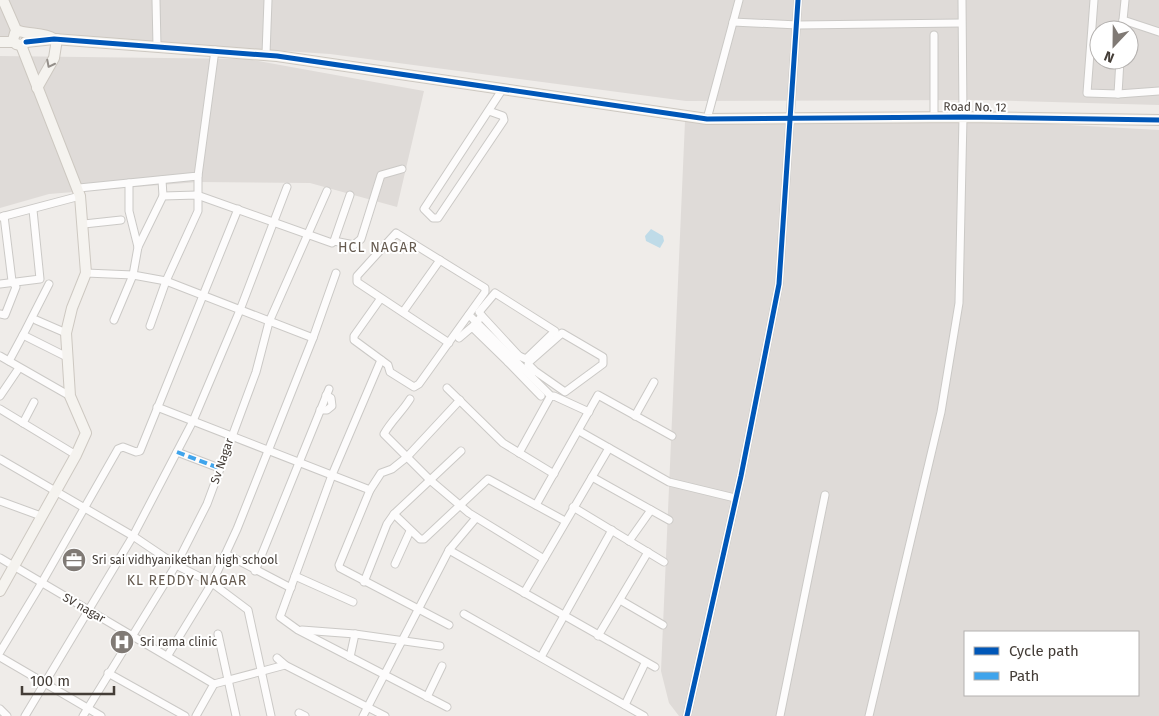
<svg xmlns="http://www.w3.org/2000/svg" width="1159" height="716" font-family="'Fira Sans',sans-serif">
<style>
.industrial{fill:#dfdbd8;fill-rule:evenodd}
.water{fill:#bfdbe8}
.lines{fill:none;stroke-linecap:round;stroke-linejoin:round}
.street-casing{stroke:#cbc9c6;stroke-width:9}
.secondary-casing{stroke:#cdc8c1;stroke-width:12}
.street{stroke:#fdfcfc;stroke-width:7}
.secondary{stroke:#f5f3ef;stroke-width:10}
.quiet{stroke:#3fa4ec;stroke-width:4;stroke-dasharray:8 4;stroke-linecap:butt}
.cycleway-casing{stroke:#fff;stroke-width:8}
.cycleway{stroke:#0057b8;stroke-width:5}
.oneway{stroke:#948f8a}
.labels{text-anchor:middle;stroke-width:4;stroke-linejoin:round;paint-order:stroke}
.street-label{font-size:12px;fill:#443d37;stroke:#fff}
.poi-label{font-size:12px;fill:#443d37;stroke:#fff;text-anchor:start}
.neighbourhood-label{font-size:14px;letter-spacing:1px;fill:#655a4f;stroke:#fff}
</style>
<rect width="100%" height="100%" fill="#efece9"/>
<g class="industrial">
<path d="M0,0H1159V105L980,100L686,101L330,54L57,36H0ZM1099,30H1129V60H1099Z"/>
<path d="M0,56L247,59L424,91L397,207L310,183L198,182L49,194L0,208Z"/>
<path d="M965,119L1159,130V716H679L669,703L661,671L685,121ZM965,632H1138V695H965Z"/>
</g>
<path class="water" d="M651,229L663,236L664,241L660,248L646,241L645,236Z"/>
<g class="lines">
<g class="street-casing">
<g id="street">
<path d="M156,0L157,46"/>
<path d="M1094,0L1087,93L1118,94L1120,60"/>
<path d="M1123,20L1159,32"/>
<path d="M733,22L798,25L961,23"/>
<path d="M1122,30L1125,0"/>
<path d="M934,35V117"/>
<path d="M266,54L268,0"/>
<path d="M1118,94L1159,91"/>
<path d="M489,111L503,116L504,120L438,218H433L424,209L502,90"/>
<path d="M707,119L739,0"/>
<path d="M162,180L163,196"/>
<path d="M129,183V211L138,247"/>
<path d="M79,188L198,176L215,50"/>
<path d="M1,217L80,196"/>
<path d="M84,224L121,220"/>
<path d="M334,241L354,245L361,239L381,175L402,169"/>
<path d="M86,273L133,275L166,281L313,338"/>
<path d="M0,284L40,279L33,210"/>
<path d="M49,284L23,335L67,357"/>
<path d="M381,298L354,336V340L388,365L390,372L414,387L419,384L485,292V288L396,233L357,276V282L449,343"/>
<path d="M403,312L440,260"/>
<path d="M0,314L5,315L16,287L12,281L4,216"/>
<path d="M469,315L551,396"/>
<path d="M482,316L479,312L495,293L555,331L526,359L519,356"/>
<path d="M36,320L66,333"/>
<path d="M114,320L133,275L138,247L163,196L197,195L332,243L334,241L350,195"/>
<path d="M150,326L166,281L198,211V176"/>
<path d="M459,338L472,327L508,362L519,356L482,316L472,327"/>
<path d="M0,356L70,396"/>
<path d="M381,360L332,475L280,617L298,630L447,707"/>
<path d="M9,361L23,335"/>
<path d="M508,362L541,396"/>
<path d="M530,374L535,371L565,392L603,364V357L562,333L529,362L528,364L535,371"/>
<path d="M447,388L503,443L554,474"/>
<path d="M0,396L19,368"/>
<path d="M410,399C402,412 391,421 384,434L430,480L469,513L544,559"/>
<path d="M157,407L370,490"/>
<path d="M0,409L76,455"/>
<path d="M320,410H327L332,406L331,398L326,395"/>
<path d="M635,416L654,382"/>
<path d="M23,423L34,402"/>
<path d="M579,431L669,482L735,498"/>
<path d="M177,452L219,468"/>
<path d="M519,453L550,397L554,396L589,412"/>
<path d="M0,459L133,536L176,565L212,583L248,610L271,716"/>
<path d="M592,477L669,520"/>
<path d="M0,501L41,516"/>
<path d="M536,505L598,395L672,436"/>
<path d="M573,507L664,562"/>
<path d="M394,514L420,539H424L488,479L565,521"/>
<path d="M629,541L651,510"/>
<path d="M449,550L655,667"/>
<path d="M226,554L291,588"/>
<path d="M0,558L214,684L196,716"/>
<path d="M395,564L410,531"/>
<path d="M255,571L329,389"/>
<path d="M295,576L353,602"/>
<path d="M364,582L387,524L394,514L461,451"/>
<path d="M524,593L609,448"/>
<path d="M620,600L663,625"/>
<path d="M464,614L644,716"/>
<path d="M449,625L340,568L339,565L370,490L381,473L392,469L407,457L460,400"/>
<path d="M302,630L355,634L440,646"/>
<path d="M218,634L236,716"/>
<path d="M598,636L648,552"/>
<path d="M0,652L41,584L118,449L123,447L136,452L140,451L238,209"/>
<path d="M168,655L212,583L237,529L313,338L336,273"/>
<path d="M0,657L101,716"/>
<path d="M350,657L355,634"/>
<path d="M541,657L612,530"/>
<path d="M277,658L285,665L385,716"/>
<path d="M108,673L185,716"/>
<path d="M214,684L285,665"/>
<path d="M427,697L442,666"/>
<path d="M625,705L645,663"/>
<path d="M0,709L7,716"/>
<path d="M299,713L305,716"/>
<path d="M25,716L133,536L193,421L240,310L287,187"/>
<path d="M83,716L176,565L207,504L256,372L269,322L327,191"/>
<path d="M363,716L449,550L476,518"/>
<path d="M687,716L741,476L779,284L798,0"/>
<path d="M780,716L825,495"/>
<path d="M869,716L941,412L959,303L963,117L962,0"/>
</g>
</g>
<g class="secondary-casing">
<g id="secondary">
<path d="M3,0L17,32"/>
<path d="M0,42H14"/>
<path d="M26,42L54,39L277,56L707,119L963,117L1159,120"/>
<path d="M25,43L21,45L16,44L13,40L15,33L19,31C31,35 43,32 54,39"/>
<path d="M37,88L54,58L57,39"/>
<path d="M0,591L76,455L86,433L70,396L66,333L72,308L86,273L80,196L21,45"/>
</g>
</g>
<use href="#street" class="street"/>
<use href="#secondary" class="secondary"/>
<path class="quiet" d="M177,452L219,468"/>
<g class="cycleway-casing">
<g id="cycleway">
<path d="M26,42L54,39L277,56L707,119L963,117L1159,120"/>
<path d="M687,716L741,476L779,284L798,0"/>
</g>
</g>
<use href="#cycleway" class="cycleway"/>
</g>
<defs><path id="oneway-chevron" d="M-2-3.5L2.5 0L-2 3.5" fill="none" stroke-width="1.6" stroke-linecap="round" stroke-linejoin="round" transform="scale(1.25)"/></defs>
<use class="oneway" href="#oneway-chevron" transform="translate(50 64) rotate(117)"/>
<defs>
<g id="office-disc" transform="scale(1.25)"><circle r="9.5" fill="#807a75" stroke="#fff"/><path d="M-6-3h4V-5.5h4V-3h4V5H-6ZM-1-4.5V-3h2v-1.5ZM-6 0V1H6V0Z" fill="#fff"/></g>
<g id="hospital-disc" transform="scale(1.25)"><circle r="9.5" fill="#807a75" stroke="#fff"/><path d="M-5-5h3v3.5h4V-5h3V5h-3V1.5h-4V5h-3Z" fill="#fff"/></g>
</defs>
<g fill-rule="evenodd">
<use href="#office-disc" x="74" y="560"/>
<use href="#hospital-disc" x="122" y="642"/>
</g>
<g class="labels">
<g class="street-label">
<text transform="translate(975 107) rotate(1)" y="4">Road No. 12</text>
<text transform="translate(222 461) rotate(-71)" y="4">Sv Nagar</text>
<text transform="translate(84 608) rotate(30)" y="4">SV nagar</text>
</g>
<g class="poi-label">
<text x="92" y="564">Sri sai vidhyanikethan high school</text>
<text x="140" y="646">Sri rama clinic</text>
</g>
<g class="neighbourhood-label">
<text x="378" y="252">HCL NAGAR</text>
<text x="187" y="585">KL REDDY NAGAR</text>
</g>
</g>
<rect x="964" y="631" width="175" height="65" fill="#ffffff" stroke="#b4b1af"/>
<rect x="974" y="647" width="25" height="8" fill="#0057b8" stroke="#b4b1af"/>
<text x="1009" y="656" font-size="15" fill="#443d37">Cycle path</text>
<rect x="974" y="672" width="25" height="8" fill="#3fa4ec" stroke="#b4b1af"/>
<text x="1009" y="681" font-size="15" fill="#443d37">Path</text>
<g transform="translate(1114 45) rotate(202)"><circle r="24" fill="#ffffff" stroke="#b4b1af"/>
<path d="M0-4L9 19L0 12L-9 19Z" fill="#807a75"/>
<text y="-8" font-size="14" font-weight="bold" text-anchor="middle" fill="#443d37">N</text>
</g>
<path d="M22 686v8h92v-8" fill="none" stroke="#443d37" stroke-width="2.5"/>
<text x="30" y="686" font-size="15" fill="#443d37" stroke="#ffffff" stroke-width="4" paint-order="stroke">100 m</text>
</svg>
